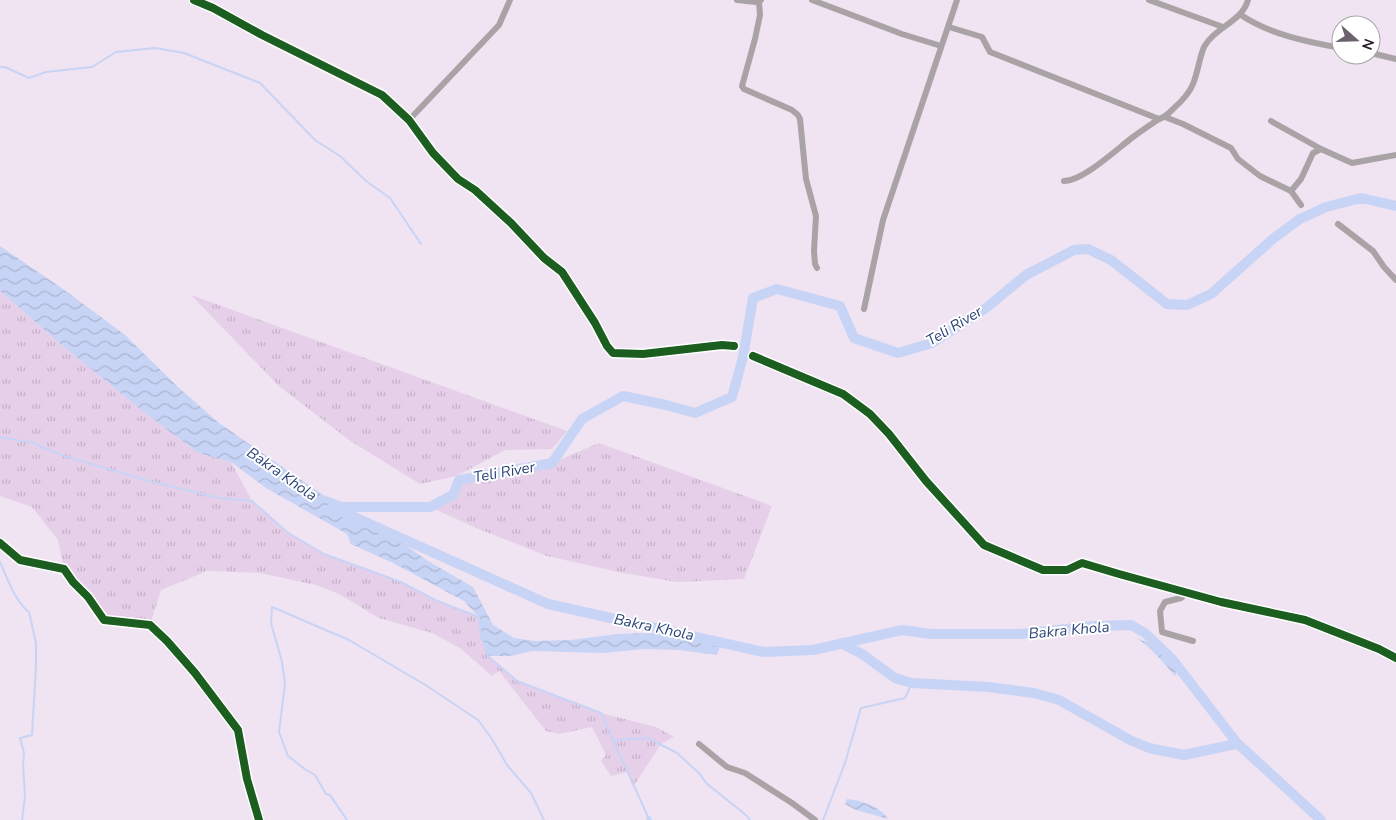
<svg xmlns="http://www.w3.org/2000/svg" width="1396" height="820" font-family="'Nunito Sans',sans-serif">
<style>
.grass{fill:url(#grass-tufts)}
.water{fill:url(#water-waves)}
.lines{fill:none;stroke-linecap:round;stroke-linejoin:round}
.stream{stroke:#c8d4f5;stroke-width:2}
.canal{stroke:#c8d4f5;stroke-width:5.5}
.river{stroke:#c8d4f5;stroke-width:10}
.street{stroke:#aaa3a6;stroke-width:6}
.cycleway-casing{stroke:#fff;stroke-width:11}
.cycleway{stroke:#1b5e20;stroke-width:8}
.labels{text-anchor:middle;stroke-width:4;stroke-linejoin:round;paint-order:stroke}
.water-label{font-size:15px;font-style:italic;fill:#2b4477;stroke:#fff}
</style>
<defs>
<pattern id="grass-tufts" width="24" height="20" patternUnits="userSpaceOnUse" patternTransform="scale(1.25)"><rect width="24" height="20" fill="#e6cfe9"/><path d="M3 7l-1-3M5 7V3M7 7l1-3M15 17l-1-3M17 17v-4M19 17l1-3" fill="none" stroke="#c5b1c8"/></pattern>
<pattern id="water-waves" width="16" height="10" patternUnits="userSpaceOnUse" patternTransform="scale(1.25)"><rect width="16" height="10" fill="#c8d4f5"/><path d="M0 5q4-4 8 0t8 0" fill="none" stroke="#acb5d2"/></pattern>
</defs>
<rect width="100%" height="100%" fill="#f0e3f2"/>
<g class="grass">
<path d="M0,291L64,347L145,413L198,453L231,462L252,501L287,532L324,554L401,582L435,600L479,617L481,636L488,656L517,681L601,713L656,727L674,737L661,744L633,787L627,772L611,776L601,761L606,755L592,727L559,734L546,731L499,671L492,676L460,648L432,633L379,618L339,594L316,585L260,573L207,571L161,590L150,625L104,620L64,569L58,540L32,507L0,496Z"/>
<path d="M191,295L567,431L552,449L505,450L456,476L420,484L349,440L279,386Z"/>
<path d="M599,443L772,506L744,579L677,582L623,573L547,556L476,528L430,507L453,495L459,480L552,463Z"/>
</g>
<g class="water">
<path d="M0,246L63,289L124,334L178,387L219,423L323,495L356,507L345,513L387,532L428,561L473,587L493,625L514,638L534,641L570,640L618,634L649,633L722,642L717,655L678,650L644,649L603,653L532,651L511,656H488L481,636L479,617L464,601L393,563L351,544L347,534L266,488L231,462L198,453L145,413L64,347L0,291Z"/>
<path d="M1136,638L1171,651L1180,661L1175,676C1163,662 1152,648 1136,638Z"/>
<path d="M847,799C860,800 881,807 888,819L856,810L845,804Z"/>
</g>
<g class="lines">
<g class="stream">
<path d="M0,67H5L29,78L46,72L92,67L116,52L155,48L184,53L260,83L315,140L340,156L366,181L390,198L421,244"/>
<path d="M0,437L33,443L61,455L149,481L219,498L252,501L287,532L324,554L401,582L435,600L479,617L481,636L488,656L517,681L601,713L649,819"/>
<path d="M0,562C6,576 16,603 29,612L36,643V666L32,735L20,738L24,753L23,765L25,796L22,820"/>
<path d="M613,740L648,738L677,753L700,774L706,783L746,815L750,820"/>
<path d="M347,820L330,795L326,794L315,775L306,770L288,756L279,732L285,684L282,662L271,623L272,607L349,640L427,686L478,720L492,739L507,765L531,793L544,820"/>
<path d="M823,820L845,763L861,708L905,698L912,683"/>
</g>
<path class="canal" d="M649,819V820"/>
<g class="river">
<path d="M332,507L548,604L764,652L813,650L902,630L931,634H1020L1094,626L1131,625L1145,633L1172,659L1237,743L1321,820"/>
<path d="M344,507H430L453,495L459,480L552,463L582,419L623,396L666,405L695,413L732,397L743,357L753,298L777,289L840,306L854,338L898,353L932,343L986,308L1026,275L1074,250L1088,249L1111,260L1167,304L1187,305L1211,294L1274,238L1300,219L1326,207L1361,198L1396,206"/>
<path d="M841,643L862,654L895,678L912,683L988,687L1034,693L1059,700L1130,740L1149,748L1184,755L1236,744"/>
</g>
<g class="street">
<path d="M194,0L213,8L262,35L382,95L409,120L433,153L458,179L475,190L511,223L544,258L562,272L595,323L607,346L613,353L643,354L722,345L734,346"/>
<path d="M737,0L756,2L761,0"/>
<path d="M812,0L902,34L941,46"/>
<path d="M1149,0L1223,27"/>
<path d="M759,2L760,15L755,39L742,86L744,89L792,110L798,115L800,119L806,179L816,216L814,251L815,264L817,268"/>
<path d="M1241,15C1269,34 1307,42 1341,48"/>
<path d="M949,27L982,37L990,52L1159,119C1166,117 1169,113 1174,108C1182,101 1189,94 1193,84C1198,72 1199,59 1204,47C1215,27 1242,22 1248,0"/>
<path d="M1371,53L1396,59"/>
<path d="M1165,117L1183,124L1231,148L1238,159L1260,176L1291,191L1301,205"/>
<path d="M409,120L499,25L510,0"/>
<path d="M1271,121L1321,149"/>
<path d="M1064,181C1083,181 1117,149 1133,137C1141,131 1150,125 1159,119"/>
<path d="M1291,191L1301,179L1313,153L1321,149L1352,163L1396,155"/>
<path d="M1338,224L1373,251L1384,267L1396,280"/>
<path d="M864,309L883,220L957,0"/>
<path d="M753,356L843,394L870,414L889,434L926,481L984,545L1043,570H1067L1082,563L1119,574L1221,602L1305,620L1379,649L1396,658"/>
<path d="M0,543L20,560L64,569L73,582L88,597L104,620L150,625L167,641L195,673L238,730L247,779L259,820"/>
<path d="M1188,592L1181,598L1165,602L1160,611L1162,632L1193,641"/>
<path d="M699,744L727,767L745,773L792,803L815,820"/>
</g>
<g class="cycleway-casing">
<g id="cycleway">
<path d="M194,0L213,8L262,35L382,95L409,120L433,153L458,179L475,190L511,223L544,258L562,272L595,323L607,346L613,353L643,354L722,345L734,346"/>
<path d="M753,356L843,394L870,414L889,434L926,481L984,545L1043,570H1067L1082,563L1119,574L1221,602L1305,620L1379,649L1396,658"/>
<path d="M0,543L20,560L64,569L73,582L88,597L104,620L150,625L167,641L195,673L238,730L247,779L259,820"/>
</g>
</g>
<use href="#cycleway" class="cycleway"/>
</g>
<g class="labels">
<g class="water-label">
<text transform="translate(954 326) rotate(-31)" y="5">Teli River</text>
<text transform="translate(504 472) rotate(-10)" y="5">Teli River</text>
<text transform="translate(282 474) rotate(35)" y="5">Bakra Khola</text>
<text transform="translate(654 627) rotate(12)" y="5">Bakra Khola</text>
<text transform="translate(1069 630) rotate(-5)" y="5">Bakra Khola</text>
</g>
</g>
<g transform="translate(1356 40) rotate(110)"><circle r="24" fill="#ffffff" stroke="#a7a4a8"/>
<path d="M0-4L9 19L0 12L-9 19Z" fill="#6b616d"/>
<text y="-8" font-size="14" font-weight="bold" text-anchor="middle" fill="#231b25">N</text>
</g>
</svg>
